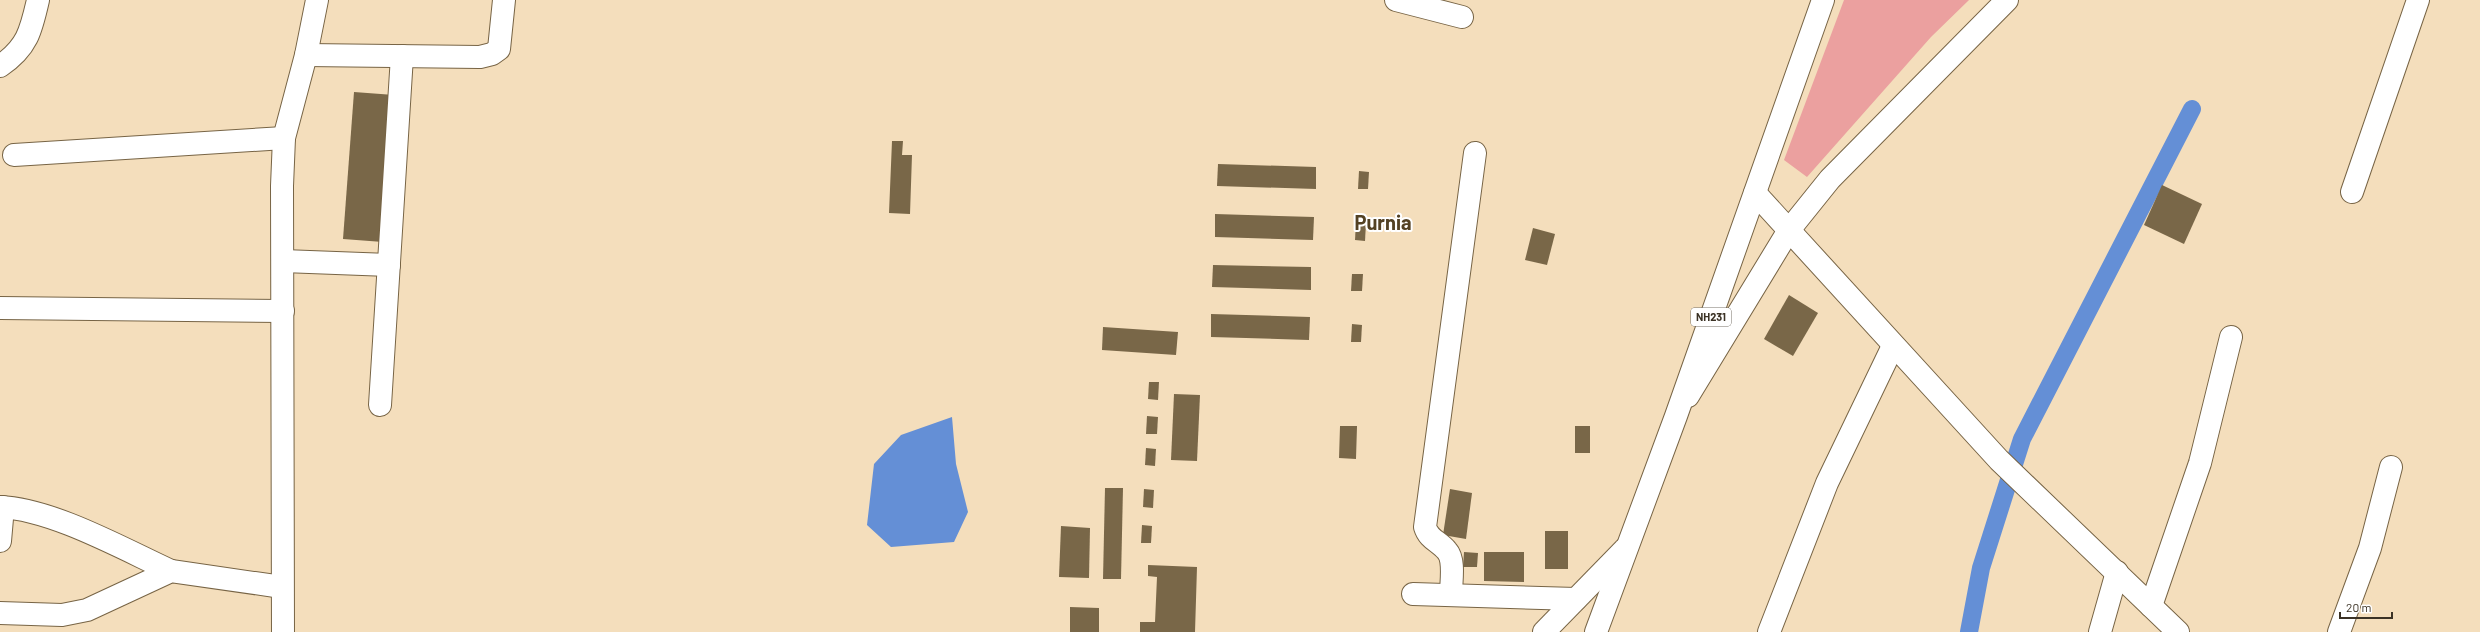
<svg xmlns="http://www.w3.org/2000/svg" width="2480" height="632" font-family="Barlow,sans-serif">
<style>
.green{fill:#eba09f}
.water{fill:#648fd6}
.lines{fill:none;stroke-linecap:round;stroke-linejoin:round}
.canal{stroke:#648fd6;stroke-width:18}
.building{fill:#796748}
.minor-casing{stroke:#776445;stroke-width:24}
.highway-casing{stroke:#776445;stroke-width:24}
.minor{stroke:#fff;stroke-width:22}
.highway{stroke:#fff;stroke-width:22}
.labels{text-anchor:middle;stroke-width:4;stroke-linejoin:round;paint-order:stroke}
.shield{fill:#fff;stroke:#767066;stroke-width:1}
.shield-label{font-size:11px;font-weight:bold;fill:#3b3225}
.town-label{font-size:20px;font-weight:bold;fill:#534123;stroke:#fff}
</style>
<rect width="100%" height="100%" fill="#f4debc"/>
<path class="green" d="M1844,0H1969L1931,37L1807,177L1784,160Z"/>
<path class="water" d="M952,417L956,464L968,512L954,542L891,547L867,525L874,464L901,435Z"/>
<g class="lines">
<path class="canal" d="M1969,632L1981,568L2022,439L2192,109"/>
</g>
<g class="building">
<path d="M354,92L394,95L383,242L343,239Z"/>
<path d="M892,141H903L902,155H912L910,214L889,213Z"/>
<path d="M1218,164L1316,167V189L1217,186Z"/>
<path d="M1359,171L1369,172L1368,189H1358Z"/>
<path d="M2162,185L2202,204L2184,244L2144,225Z"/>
<path d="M1215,214L1314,217L1313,240L1215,237Z"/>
<path d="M1356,222L1366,223L1365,241L1355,240Z"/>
<path d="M1533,228L1555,234L1547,265L1525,260Z"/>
<path d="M1213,265L1311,267V290L1212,287Z"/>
<path d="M1352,274H1363L1362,291H1351Z"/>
<path d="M1789,295L1818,313L1793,356L1764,339Z"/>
<path d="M1211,314L1310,317L1309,340L1211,337Z"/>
<path d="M1352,324L1362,325L1361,342H1351Z"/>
<path d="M1103,327L1178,332L1176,355L1102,350Z"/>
<path d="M1149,382H1159L1158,400L1148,399Z"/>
<path d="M1174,394L1200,395L1197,461L1171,460Z"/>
<path d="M1147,416L1158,417L1157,434H1146Z"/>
<path d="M1340,426H1357L1356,459L1339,458Z"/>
<rect x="1575" y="426" width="15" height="27"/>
<path d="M1146,448L1156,449L1155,466L1145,465Z"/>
<path d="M1105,488H1123L1121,579H1103Z"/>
<path d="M1144,489L1154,490L1153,508L1143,507Z"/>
<path d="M1450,489L1472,493L1466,539L1443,535Z"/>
<path d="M1142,525L1152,526L1151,543H1141Z"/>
<path d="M1061,526L1090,528L1089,578L1059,577Z"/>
<rect x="1545" y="531" width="23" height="38"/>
<path d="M1464,552L1478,553L1477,567H1463Z"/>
<path d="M1484,552H1524V582L1484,581Z"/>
<path d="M1148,565L1197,567L1195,632H1140V622H1155L1157,577L1148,576Z"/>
<path d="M1070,607L1099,608V632H1070Z"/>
</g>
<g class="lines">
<g class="minor-casing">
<g id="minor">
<path d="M1396,0L1462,17"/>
<path d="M306,55L480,57L492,54L499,49L504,0"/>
<path d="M0,66C27,48 31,31 38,0"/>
<path d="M14,155L284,138"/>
<path d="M2352,192L2418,0"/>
<path d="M1755,193L1999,460L2178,632"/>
<path d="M283,261L389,265"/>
<path d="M0,308L283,311"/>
<path d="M1688,396L1789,230L1830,179L2007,0"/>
<path d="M380,405L402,56"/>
<path d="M0,507C52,509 123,549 171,571"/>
<path d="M0,541L3,507"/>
<path d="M1413,594L1576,599"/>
<path d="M1451,594C1451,582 1455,560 1447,551C1439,541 1429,540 1425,527L1475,153"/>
<path d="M2151,606L2200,463L2231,337"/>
<path d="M0,613L62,615L87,610L171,571L282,587"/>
<path d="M283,632L282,186L284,138L306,55L317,0"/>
<path d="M1544,632L1625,549"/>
<path d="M1769,632L1827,483L1893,346"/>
<path d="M2100,632L2117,572"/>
<path d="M2339,632L2370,548L2391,467"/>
</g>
</g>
<g class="highway-casing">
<path id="highway" d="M1596,632L1676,416L1823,0"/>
</g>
<use href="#minor" class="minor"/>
<use href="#highway" class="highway"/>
</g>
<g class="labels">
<rect class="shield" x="1691" y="308" width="40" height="18" rx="3"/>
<g class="shield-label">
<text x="1711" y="321">NH231</text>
</g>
<g class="town-label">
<text x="1383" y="230">Purnia</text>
</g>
</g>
<path d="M2340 612v6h52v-6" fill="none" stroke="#3b3225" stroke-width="2"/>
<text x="2346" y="612" font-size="12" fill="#3b3225" stroke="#ffffff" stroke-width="3" paint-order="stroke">20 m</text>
</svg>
